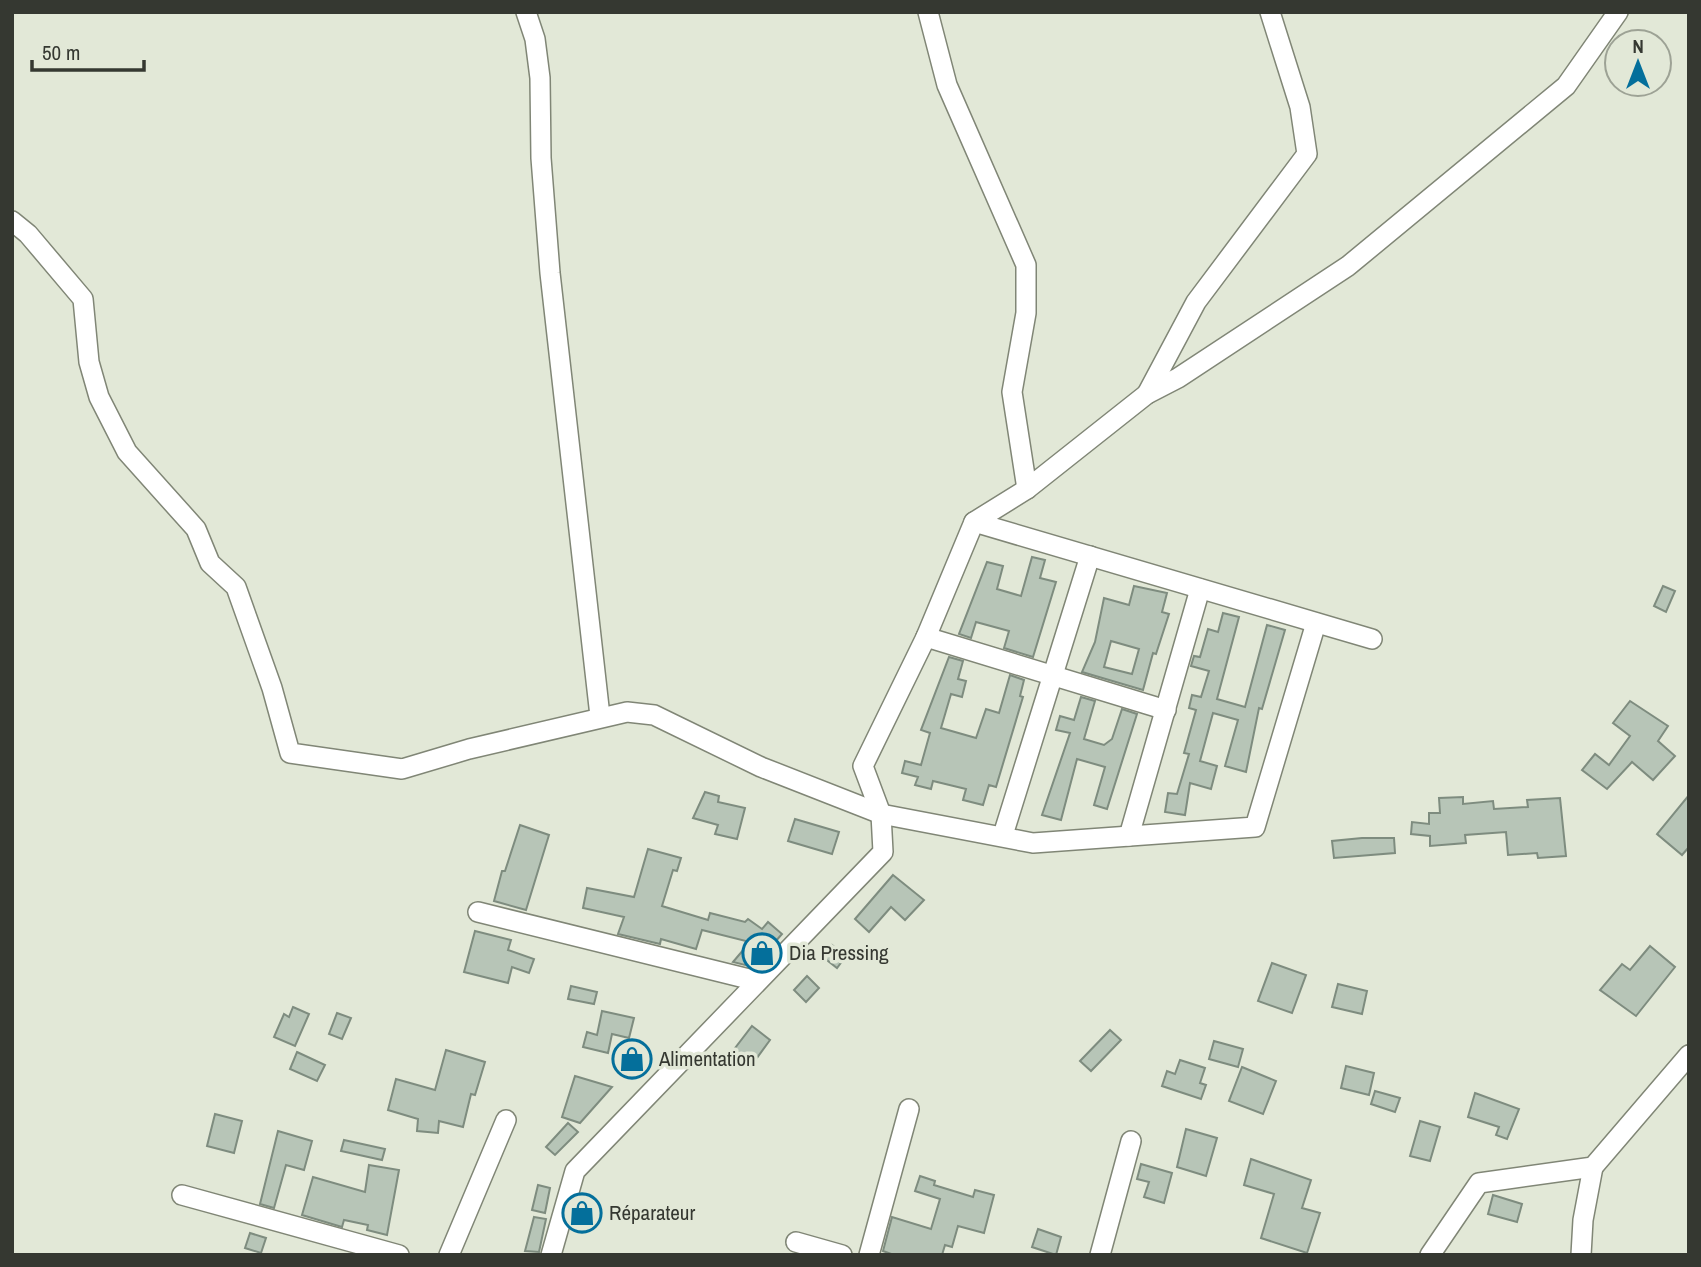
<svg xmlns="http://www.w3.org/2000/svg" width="1701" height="1267" font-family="'Archivo Narrow',sans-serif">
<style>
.building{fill:#b7c5b7;stroke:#7e8c7f;stroke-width:2;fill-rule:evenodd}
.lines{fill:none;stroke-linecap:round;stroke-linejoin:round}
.minor-casing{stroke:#808676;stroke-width:22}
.minor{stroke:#fff;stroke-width:19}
.labels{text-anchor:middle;stroke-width:7;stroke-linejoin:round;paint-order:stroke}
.poi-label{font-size:21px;fill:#353831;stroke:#e2e8d7;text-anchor:start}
</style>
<rect width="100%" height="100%" fill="#e2e8d7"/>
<g class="building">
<path d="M1032,557L1045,560L1040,578L1056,582L1033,657L1004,648L1009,631L976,622L971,638L959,634L987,562L1003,566L997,589L1021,596Z"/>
<path d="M1134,586L1167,593L1162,612L1169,614L1156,654L1153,653L1143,690L1082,672L1095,642L1104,598L1129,605ZM1111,641L1139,649L1132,674L1104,667Z"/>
<path d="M1663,586L1675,591L1666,612L1654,606Z"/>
<path d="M1223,613L1239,617L1217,699L1245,707L1267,625L1285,630L1262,709L1259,708L1246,772L1225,766L1238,720L1213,713L1200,761L1217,766L1211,789L1190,783L1185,815L1165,812L1168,793L1177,794L1189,754L1184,753L1196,710L1189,708L1192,695L1201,697L1209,671L1191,666L1194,656L1200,657L1208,629L1218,632Z"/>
<path d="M949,657L963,661L958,679L966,681L962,697L951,694L941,728L976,738L986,709L999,713L1010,675L1024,680L1020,696L1023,697L996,787L989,785L983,805L963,800L966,789L933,781L931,789L915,785L918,777L902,773L905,761L921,765L930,733L921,730Z"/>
<path d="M1081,697L1095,701L1084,739L1104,745L1112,739L1122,709L1137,714L1107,809L1094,805L1105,767L1077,759L1061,820L1042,815L1070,733L1056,730L1060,716L1074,720Z"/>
<path d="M1630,701L1668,726L1658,741L1675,756L1653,780L1632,762L1607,789L1582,770L1595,754L1609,765L1630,736L1613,723Z"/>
<path d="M705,792L719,796L718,802L745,808L737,839L715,834L718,825L693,818Z"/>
<path d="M1689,795V847L1682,855L1657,834Z"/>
<path d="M1463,797V804L1493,801L1494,809L1528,807L1527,800L1560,798L1566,856L1538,858L1537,853L1508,855L1506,832L1465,835L1466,843L1430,846V836L1411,834L1412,822L1429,824V813H1440L1439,798Z"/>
<path d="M795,819L839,832L832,854L788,841Z"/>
<path d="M520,825L549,835L526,910L494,901L502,871H505Z"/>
<path d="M1362,838H1394L1395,853L1334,858L1332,841Z"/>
<path d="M648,849L681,858L677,871L673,870L662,906L708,920L710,913L745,922L748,919L762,929L768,922L782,934L753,967L733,962L750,942L702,930L696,949L661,939L660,944L618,934L624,917L583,908L587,888L634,897Z"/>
<path d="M893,875L924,900L905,920L891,907L869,932L855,919Z"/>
<path d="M475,931L511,940L508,950L534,959L529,973L512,967L508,983L464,972Z"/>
<path d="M832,945L846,956L837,968L823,957Z"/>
<path d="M1650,946L1675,967L1636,1016L1600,990L1622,964L1630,970Z"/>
<path d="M1272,963L1306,975L1292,1013L1258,1001Z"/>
<path d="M807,976L819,988L806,1002L794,990Z"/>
<path d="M1338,984L1367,991L1362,1014L1332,1007Z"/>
<path d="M571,986L597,992L594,1004L568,999Z"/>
<path d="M293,1007L309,1014L295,1046L274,1037L284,1014L289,1017Z"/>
<path d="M602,1011L634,1018L629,1038L612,1034L608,1053L583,1047L587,1032L597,1035Z"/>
<path d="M337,1013L351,1018L342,1039L329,1034Z"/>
<path d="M752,1026L770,1040L751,1066L732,1052Z"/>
<path d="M1110,1030L1121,1040L1091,1071L1080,1061Z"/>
<path d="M1214,1041L1243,1049L1238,1067L1209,1059Z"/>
<path d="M446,1050L485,1062L475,1095L471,1094L463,1127L439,1121L438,1133L417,1131L418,1119L388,1110L396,1079L435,1090Z"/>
<path d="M297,1052L325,1065L317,1081L290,1069Z"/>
<path d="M1180,1060L1205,1068L1200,1083L1206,1085L1201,1099L1162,1086L1167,1071L1175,1074Z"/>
<path d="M1346,1066L1374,1073L1369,1095L1341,1088Z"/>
<path d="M1242,1067L1276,1081L1263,1114L1229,1101Z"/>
<path d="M575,1076L612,1087L580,1123L562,1117Z"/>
<path d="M1375,1091L1400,1098L1395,1112L1371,1104Z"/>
<path d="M1475,1093L1519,1109L1507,1139L1496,1135L1499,1127L1468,1117Z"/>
<path d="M215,1114L242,1121L234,1153L207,1146Z"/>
<path d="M1420,1121L1440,1127L1430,1161L1410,1156Z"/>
<path d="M568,1123L578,1132L555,1155L546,1147Z"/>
<path d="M1186,1129L1217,1138L1206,1176L1177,1167Z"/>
<path d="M278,1131L312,1141L304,1170L286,1165L274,1208L260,1204Z"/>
<path d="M344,1140L385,1149L382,1160L341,1151Z"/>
<path d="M1251,1159L1311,1180L1302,1208L1320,1213L1307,1253L1261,1238L1274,1194L1244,1185Z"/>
<path d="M1141,1164L1172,1173L1164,1203L1144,1197L1149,1182L1137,1179Z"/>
<path d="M369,1165L399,1170L387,1235L367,1230L368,1225L344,1220L342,1227L302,1215L313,1177L365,1192Z"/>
<path d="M920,1176L935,1181L934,1185L973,1197L975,1190L994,1195L984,1233L958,1226L952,1247L945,1245L942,1255H894L883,1251L892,1217L931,1229L940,1199L915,1191Z"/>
<path d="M538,1185L550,1188L545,1213L532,1210Z"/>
<path d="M1493,1195L1522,1204L1517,1222L1488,1214Z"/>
<path d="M534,1217L546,1219L539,1252L525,1251Z"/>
<path d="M1038,1229L1061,1237L1056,1255L1032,1247Z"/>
<path d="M250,1233L266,1238L261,1253L245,1248Z"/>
</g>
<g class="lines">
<g class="minor-casing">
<g id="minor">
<path d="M526,12L535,39L540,78L541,158L550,273L600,716"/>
<path d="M928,12L947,85L1026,265V313L1012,392L1027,489"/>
<path d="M12,221L28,234L83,299L89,362L99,397L127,452L196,529L210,563L236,587L272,688L290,753L402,769L469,749L627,712L654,715L761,767L881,814L1033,843L1255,827L1316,623"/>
<path d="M1147,394L1196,302L1307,154L1300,107L1270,12"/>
<path d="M974,522L1372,639"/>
<path d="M926,637L1166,710"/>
<path d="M1003,835L1090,556"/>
<path d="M1129,836L1200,589"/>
<path d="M478,912L757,981"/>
<path d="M182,1195L399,1255"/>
<path d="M796,1242L842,1255"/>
<path d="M449,1255L506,1120"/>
<path d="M551,1255L575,1171L883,852L881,814L863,766L926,637L974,522L1027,489L1147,394L1178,378L1348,266L1566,86L1618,12"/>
<path d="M869,1255L909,1109"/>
<path d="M1100,1255L1131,1141"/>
<path d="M1430,1255L1479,1183L1593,1167L1689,1055"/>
<path d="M1581,1255L1583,1220L1593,1167"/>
</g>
</g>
<use href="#minor" class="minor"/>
</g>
<defs>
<g id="shop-ring" transform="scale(2.0125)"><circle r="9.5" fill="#e2e8d7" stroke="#046f9b" stroke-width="1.5"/><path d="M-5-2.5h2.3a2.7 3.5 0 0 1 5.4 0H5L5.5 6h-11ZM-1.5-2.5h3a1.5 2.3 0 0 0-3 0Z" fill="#046f9b"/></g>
</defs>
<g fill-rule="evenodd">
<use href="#shop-ring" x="762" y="953"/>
<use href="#shop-ring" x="632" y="1059"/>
<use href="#shop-ring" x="582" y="1213"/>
</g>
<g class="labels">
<g class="poi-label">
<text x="789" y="960">Dia Pressing</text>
<text x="659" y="1066">Alimentation</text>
<text x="609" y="1220">Réparateur</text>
</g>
</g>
<rect width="1701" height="1267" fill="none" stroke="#353831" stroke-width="28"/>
<g transform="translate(1638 63)"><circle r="33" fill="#e2e8d7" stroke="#9da295" stroke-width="2"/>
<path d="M0-5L12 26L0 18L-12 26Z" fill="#046f9b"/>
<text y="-10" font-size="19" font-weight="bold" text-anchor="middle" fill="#353831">N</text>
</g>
<path d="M32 60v10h112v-10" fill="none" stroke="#353831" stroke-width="3.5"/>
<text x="42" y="60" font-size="21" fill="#353831" stroke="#e2e8d7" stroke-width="5" paint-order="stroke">50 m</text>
</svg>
